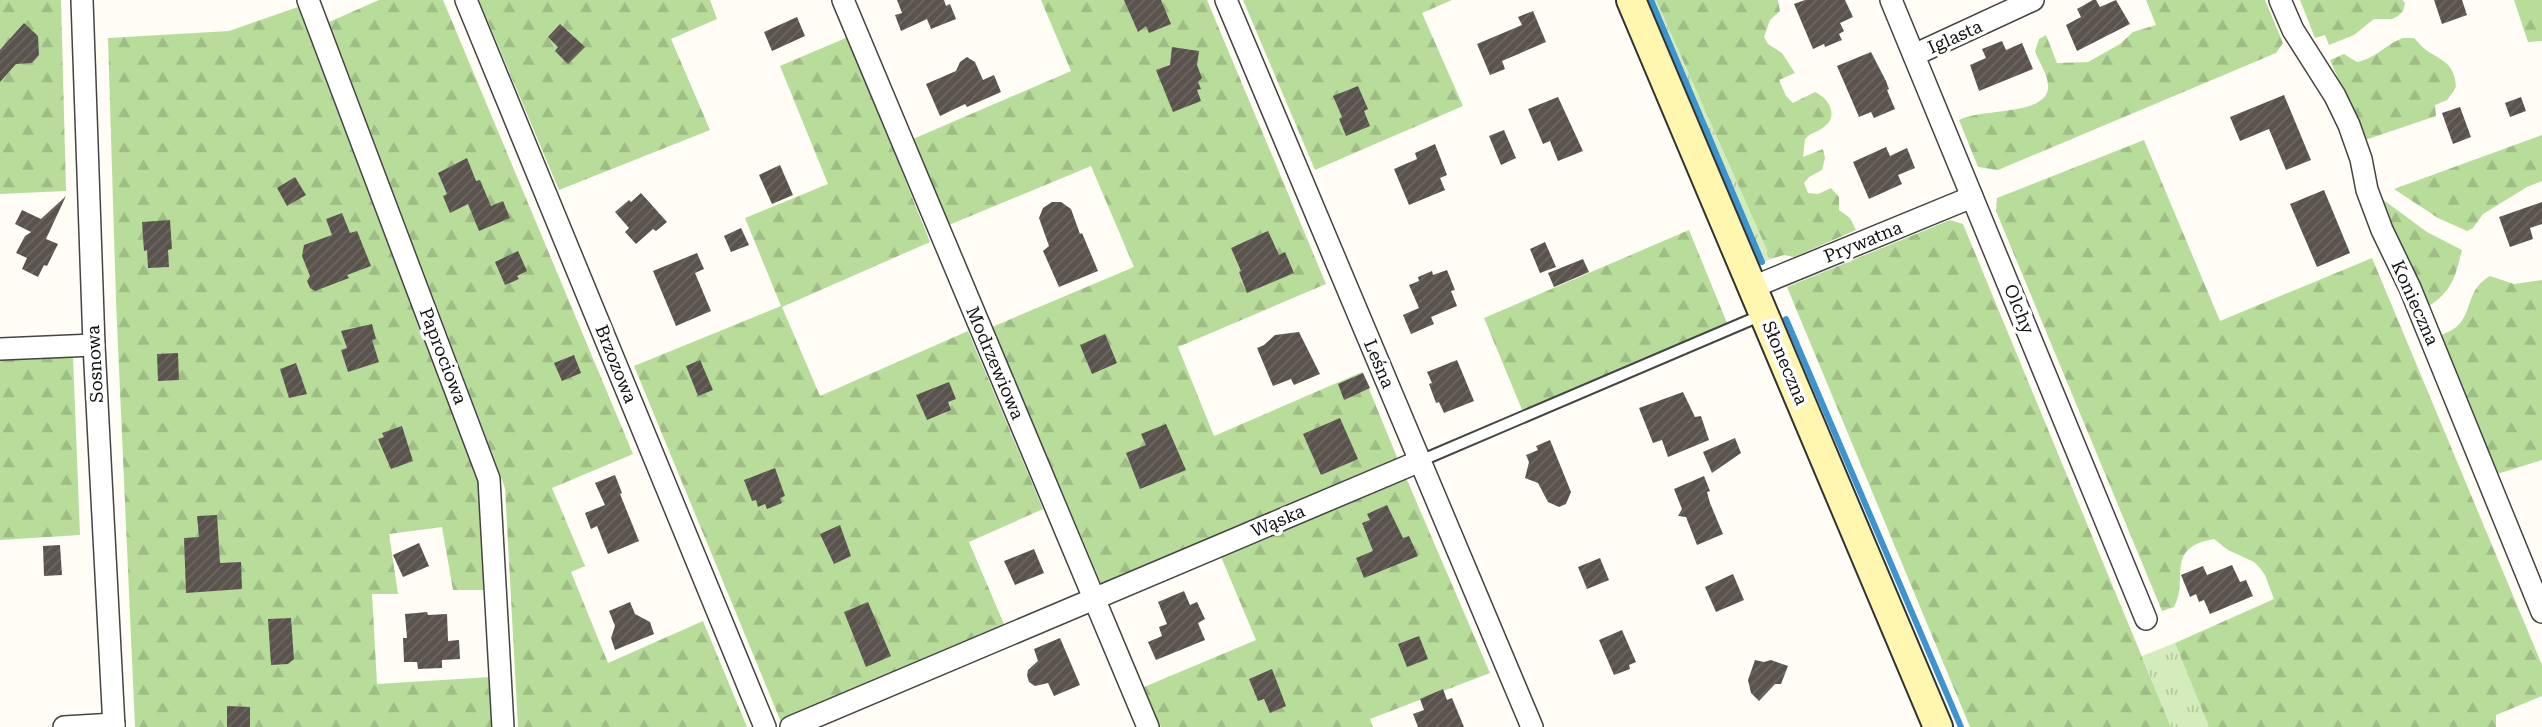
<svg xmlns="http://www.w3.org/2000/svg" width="2542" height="727" font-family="'Roboto Serif',serif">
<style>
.grass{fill:url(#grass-tufts)}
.forest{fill:url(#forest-firs)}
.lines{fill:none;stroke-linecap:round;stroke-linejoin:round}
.stream{stroke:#3c95d1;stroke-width:6}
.building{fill:url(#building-hatch)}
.service-casing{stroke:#444;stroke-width:14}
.minor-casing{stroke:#444;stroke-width:24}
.secondary-casing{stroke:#333;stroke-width:32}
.service{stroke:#fff;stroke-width:10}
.minor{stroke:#fff;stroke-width:21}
.secondary{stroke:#fff7b0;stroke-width:28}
.labels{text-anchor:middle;stroke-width:7;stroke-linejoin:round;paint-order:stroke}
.street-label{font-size:18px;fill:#111;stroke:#fff}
</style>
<defs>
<pattern id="grass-tufts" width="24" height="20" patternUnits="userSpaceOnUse" patternTransform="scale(1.75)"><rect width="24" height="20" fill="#d4ecbc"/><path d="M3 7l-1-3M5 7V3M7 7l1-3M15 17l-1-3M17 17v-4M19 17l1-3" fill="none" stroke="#b5c9a1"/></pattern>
<pattern id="forest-firs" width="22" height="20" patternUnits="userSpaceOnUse" patternTransform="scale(1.75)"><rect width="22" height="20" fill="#b8dd9b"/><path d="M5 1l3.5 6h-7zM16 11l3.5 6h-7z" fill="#9dbd84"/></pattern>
<pattern id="building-hatch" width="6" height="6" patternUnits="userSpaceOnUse" patternTransform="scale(1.75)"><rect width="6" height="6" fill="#5a524d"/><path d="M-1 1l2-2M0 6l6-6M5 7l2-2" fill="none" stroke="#6d6662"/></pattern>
</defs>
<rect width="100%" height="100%" fill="#fffdf5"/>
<g class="grass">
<path d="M1646,0H1656L1771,259L1758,264Z"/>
<path d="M2175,643L2209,727H2171L2142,656Z"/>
</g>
<g class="forest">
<path d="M0,0H61L66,191L0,194Z"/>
<path d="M379,0H443L633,454L552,488L585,566L571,572L608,663L703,621L747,727H518L505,488L329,22Z"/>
<path d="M479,0H710L717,19L671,39L710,130L559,190Z"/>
<path d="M1041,0H1207L1326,284L1178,347L1214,436L1362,372L1399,462L1103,588L992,327L1134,267L1091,166L949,225L913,139L1071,71Z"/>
<path d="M1243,0H1452L1422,13L1463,106L1315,170Z"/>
<path d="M1656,0H1778L1780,11L1770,20L1764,37L1768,44L1782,53L1795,73L1779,80L1786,96L1793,103L1815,92C1828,98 1839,115 1825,126C1819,132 1811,132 1805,139L1803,157L1823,149L1825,158L1822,170L1809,177L1804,183L1808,193L1818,194L1831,188L1839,197V210L1850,218L1856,230L1794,257L1784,255L1771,259Z"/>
<path d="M2146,0H2265L2283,43L2276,53L1998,170L1978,167L1959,120C1981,108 2046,116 2048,88C2049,75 2039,63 2035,51L2039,39L2046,35L2057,63L2088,62L2120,44L2133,32L2156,25Z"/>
<path d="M2300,0H2402L2405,3L2403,11L2398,16L2392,19H2374L2354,35L2329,45L2325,35L2315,38Z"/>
<path d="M2514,0H2542V41L2528,42Z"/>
<path d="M298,7L481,489L486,590H453L442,527L389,534L398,594H372L377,684L491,677L494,727H135L116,301L108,38L229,31Z"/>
<path d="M848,37L930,242L782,307L820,396L968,331L1043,509L969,542L1006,629L781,722L634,366L781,306L745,218L828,184L780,66Z"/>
<path d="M2403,38H2414C2418,42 2421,46 2426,50C2444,62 2454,63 2456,87L2447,100L2435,105L2436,116L2365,140L2330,60L2344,54L2357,62C2375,59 2386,44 2403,38Z"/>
<path d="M2542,135V181L2527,187L2483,214L2473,228L2467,231L2438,218L2394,189Z"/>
<path d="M2144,140L2220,321L2372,258L2542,665V696L2496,715V727H2209L2175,643L2274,599L2265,575L2259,567L2254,562L2228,550L2214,539C2163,548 2190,579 2174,607L2162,611L1996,211L1997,198Z"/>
<path d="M2378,196L2427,232L2462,250C2454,281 2452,291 2425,309Z"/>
<path d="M1950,220L1963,224L2171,727H1970L1787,287Z"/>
<path d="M1689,230L1727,323L1523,412L1484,318Z"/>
<path d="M2490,276L2514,284L2542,280V460L2494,475L2437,337C2446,333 2455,330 2461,322C2472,307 2468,289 2490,276Z"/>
<path d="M73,357L80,535L0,540V360Z"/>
<path d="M1404,473L1490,673L1370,719L1373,727H1161L1144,687L1256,640L1219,552Z"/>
</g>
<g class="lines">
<g class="stream">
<path d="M1651,0L1762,262"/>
<path d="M1786,319L1961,727"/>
</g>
</g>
<g class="building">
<path d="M897,0H944L946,6L950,4L956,19L931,29L927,19L901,31L895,15L902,13Z"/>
<path d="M1124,0H1161L1171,24L1149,33L1146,26L1138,32Z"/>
<path d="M1805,0H1845L1853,17L1840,23L1844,31L1839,34L1842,40L1825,47L1824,44L1813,49L1794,4Z"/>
<path d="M2093,0H2096L2100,7L2116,0L2130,24L2077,51L2066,25L2081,17L2077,9Z"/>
<path d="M2434,0H2462L2467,15L2442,24Z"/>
<path d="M1533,11L1546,42L1502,61L1505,69L1490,75L1477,44L1522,25L1518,17Z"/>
<path d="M797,17L805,36L772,51L764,32Z"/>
<path d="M24,23L38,36L39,55L32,63L16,64L0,82V50Z"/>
<path d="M560,24L585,47L568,64L555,51L558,47L548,37Z"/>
<path d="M2002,41L2006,50L2022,43L2033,69L1979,91L1970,65L1986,58L1982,49Z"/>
<path d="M1172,47L1199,51L1197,65L1202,78L1198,82L1201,89L1197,90L1201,101L1173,112L1156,70L1170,65Z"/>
<path d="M1871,52L1886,81L1889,89L1887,90L1895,109L1874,118L1871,112L1859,117L1837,66Z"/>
<path d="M967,57L975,62L983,80L994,75L1001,92L967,107L965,104L940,116L926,84L956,71L960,62Z"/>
<path d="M1358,86L1368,109L1364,111L1370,126L1346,136L1339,119L1342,117L1333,96Z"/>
<path d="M2284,95L2311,160L2286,170L2269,129L2240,141L2230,117Z"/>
<path d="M1558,97L1583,151L1558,161L1550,141L1543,144L1528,109Z"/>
<path d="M2521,97L2526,111L2510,117L2505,103Z"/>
<path d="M2460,107L2471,137L2453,144L2442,113Z"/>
<path d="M1504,130L1516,158L1501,165L1489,136Z"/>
<path d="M1435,144L1447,175L1440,178L1445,190L1409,205L1394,169L1417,159L1415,153Z"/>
<path d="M1886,147L1890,156L1907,148L1915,168L1898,175L1902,184L1869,199L1853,162Z"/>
<path d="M467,158L476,181L480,180L491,206L503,201L510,218L479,231L468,204L450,213L443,196L447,194L438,173Z"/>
<path d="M780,165L793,195L772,204L759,175Z"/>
<path d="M295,177L306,195L287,206L277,188Z"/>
<path d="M2324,190L2350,253L2317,267L2290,204Z"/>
<path d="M641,193L667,222L656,231L653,229L636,244L625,232L629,228L615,212L629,200L631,202Z"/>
<path d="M66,196L46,239L58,244L47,266L44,265L38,277L22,269L27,258L16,253L25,236L31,232L15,224L22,210L41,219Z"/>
<path d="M1052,202H1061L1071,209L1080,234L1082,233L1098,271L1059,287L1043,251L1049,246L1039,218L1043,208Z"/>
<path d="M2542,202V224L2530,228L2533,239L2510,247L2499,217Z"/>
<path d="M342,213L350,233L357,231L371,266L347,275L349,278L315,291L310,288L307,281L310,276L302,256L304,245L332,235L326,219Z"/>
<path d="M170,220L172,249L168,250L169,267L148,268L147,250L144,251L142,222Z"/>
<path d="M741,228L749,245L731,252L724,236Z"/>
<path d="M1268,231L1279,255L1285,252L1294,273L1247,293L1239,272L1241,271L1231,248Z"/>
<path d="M1545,242L1556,267L1540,273L1530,249Z"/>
<path d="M518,251L527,271L517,276L519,279L505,285L495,262Z"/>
<path d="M697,253L704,269L695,273L711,311L676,326L653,271Z"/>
<path d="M1583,259L1589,272L1554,287L1548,273Z"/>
<path d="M1447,270L1455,290L1451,291L1457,306L1431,317L1434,324L1411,334L1403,315L1419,308L1409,285L1419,281L1418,277L1432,271L1433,275Z"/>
<path d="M372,324L376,339L372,340L379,362L348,372L341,350L347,348L341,331Z"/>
<path d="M1299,332L1320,374L1294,385L1291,379L1273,386L1257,348L1264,345L1275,335Z"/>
<path d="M1105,334L1117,363L1092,374L1080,345Z"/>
<path d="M178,353L179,380L158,381L157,354Z"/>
<path d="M574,355L581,373L562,381L554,363Z"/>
<path d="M700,360L713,390L698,396L686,366Z"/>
<path d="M1457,360L1474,401L1444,413L1439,402L1436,403L1429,384L1432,383L1427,372Z"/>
<path d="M296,363L307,394L289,398L280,369Z"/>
<path d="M1363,373L1370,388L1344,400L1338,384Z"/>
<path d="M949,382L956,399L948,402L951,410L927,420L916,395Z"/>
<path d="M1683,392L1695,417L1701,416L1709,440L1668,457L1662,440L1653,443L1639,408Z"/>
<path d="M1340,418L1358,459L1321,475L1303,434Z"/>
<path d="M1166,424L1186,470L1140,489L1126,453L1146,445L1141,434Z"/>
<path d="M402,426L413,461L391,469L378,439L384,437L382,433Z"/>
<path d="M1735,438L1741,453L1712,473L1703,452Z"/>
<path d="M1550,440L1571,492L1566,504L1559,507L1548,502L1538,483L1525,478L1529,462L1526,455L1538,450L1536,446Z"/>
<path d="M775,468L785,496L780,498L782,503L767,509L765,504L758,507L756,500L752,501L744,480Z"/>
<path d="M615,475L622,493L620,494L639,541L608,554L597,526L591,529L585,513L605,505L595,483Z"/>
<path d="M1704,476L1710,491L1707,492L1710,503L1723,534L1697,545L1686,517L1678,516L1682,509L1674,489Z"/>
<path d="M1387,505L1403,538L1409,536L1418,556L1364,578L1356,558L1373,551L1362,523L1370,520L1367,514Z"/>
<path d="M217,515L220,563L241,562L242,589L186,593L184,538L199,537L197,516Z"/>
<path d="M840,525L851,556L834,564L820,534Z"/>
<path d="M419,543L429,566L403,577L393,555Z"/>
<path d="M60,545L62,575L44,576L43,546Z"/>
<path d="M1034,549L1044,573L1015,585L1004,561Z"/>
<path d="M1600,558L1609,580L1587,589L1578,567Z"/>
<path d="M2232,565L2240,582L2246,580L2253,596L2210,614L2204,600L2199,602L2196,594L2190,597L2181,575L2203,566L2207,575Z"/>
<path d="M1733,574L1744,600L1716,612L1705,587Z"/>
<path d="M1184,591L1190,605L1197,602L1205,619L1198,623L1205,640L1156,660L1148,642L1162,636L1159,627L1167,624L1158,602Z"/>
<path d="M630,602L635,614L650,622L654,634L615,650L611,638L615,626L609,611Z"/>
<path d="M868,602L891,656L866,667L844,612Z"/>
<path d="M427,612L428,615L447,614L448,641L459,640L460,659L442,660V668L418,669L417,662H404L403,638H407L405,614Z"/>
<path d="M291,618L294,659L288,664L271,665L268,619Z"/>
<path d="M1622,630L1636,662L1629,665L1630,669L1614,675L1599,640Z"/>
<path d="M1419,636L1428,659L1407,667L1398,644Z"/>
<path d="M1060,638L1080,685L1054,696L1048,683L1035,686L1029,682L1027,675L1028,670L1038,661L1034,649Z"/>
<path d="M1755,660L1764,662L1771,660L1788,666L1781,684H1775L1759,701L1751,693L1748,680Z"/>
<path d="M1272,669L1286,706L1270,713L1264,699L1258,701L1249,679Z"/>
<path d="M1443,689L1447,700L1452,698L1464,727H1418L1413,714L1424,710L1420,699Z"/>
<path d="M227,706L250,707V727H227Z"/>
</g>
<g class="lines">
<g class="service-casing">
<path id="service" d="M1420,461L1762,315"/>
</g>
<g class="minor-casing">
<g id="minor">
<path d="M82,0L94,345L114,727"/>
<path d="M308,0L489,479L503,727"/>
<path d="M466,0L765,727"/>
<path d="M843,0L1148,727"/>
<path d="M1226,0L1532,727"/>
<path d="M1891,0L2146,619"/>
<path d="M2280,0L2293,30L2335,96L2349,125L2361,159L2367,190L2382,230L2410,288L2542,612"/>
<path d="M1914,55L2033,0"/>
<path d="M1753,287L1972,197"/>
<path d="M0,349L94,345"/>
<path d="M64,727L114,724"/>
<path d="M791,727L1420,461"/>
</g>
</g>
<g class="secondary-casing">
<path id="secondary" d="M1631,0L1938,727"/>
</g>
<use href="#service" class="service"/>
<use href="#minor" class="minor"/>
<use href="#secondary" class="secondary"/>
</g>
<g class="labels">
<g class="street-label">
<text transform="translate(1955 37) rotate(-24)" y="6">Iglasta</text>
<text transform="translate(1863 242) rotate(-22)" y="6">Prywatna</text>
<text transform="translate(2415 303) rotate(66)" y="6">Konieczna</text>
<text transform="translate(2019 309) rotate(68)" y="6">Olchy</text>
<text transform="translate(443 356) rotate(69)" y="6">Paprociowa</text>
<text transform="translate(995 363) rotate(67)" y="6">Modrzewiowa</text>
<text transform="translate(1785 363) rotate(67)" y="6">Słoneczna</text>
<text transform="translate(95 364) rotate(-93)" y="6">Sosnowa</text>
<text transform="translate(616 364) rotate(68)" y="6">Brzozowa</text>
<text transform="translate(1379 364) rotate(67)" y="6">Leśna</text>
<text transform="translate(1278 521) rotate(-23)" y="6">Wąska</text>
</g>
</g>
</svg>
